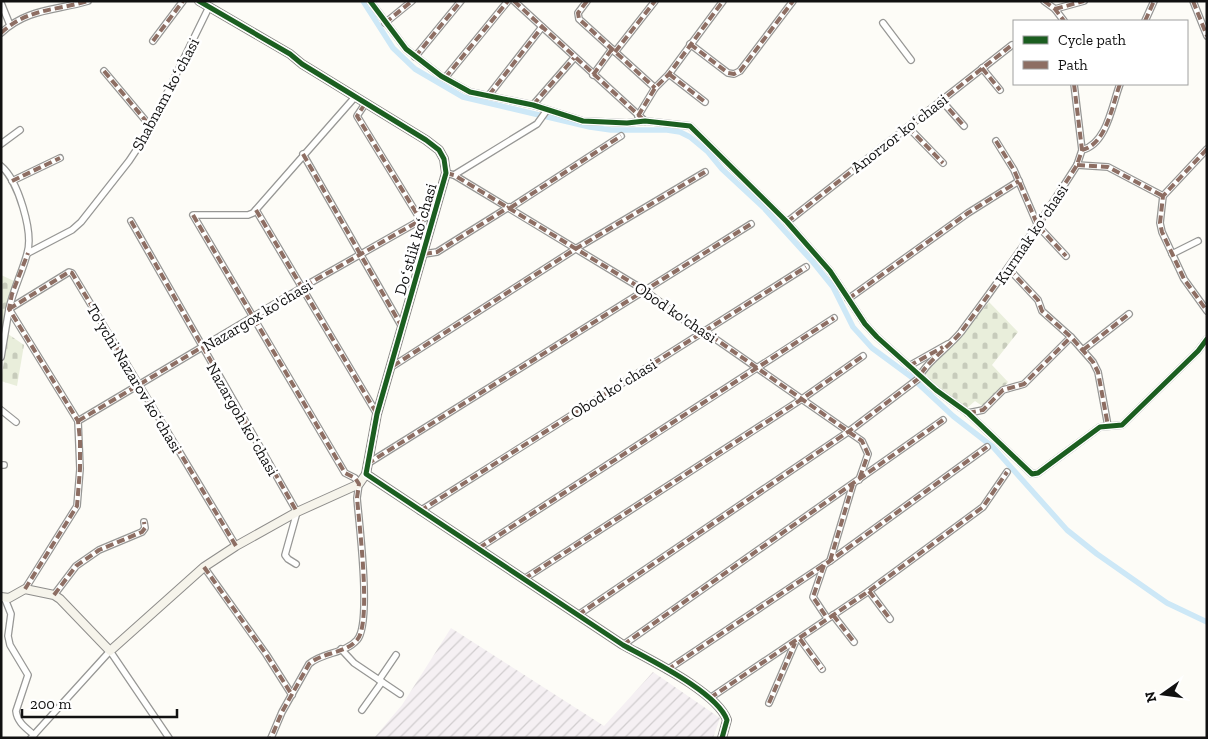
<svg xmlns="http://www.w3.org/2000/svg" width="1208" height="739" font-family="'Zilla Slab',serif">
<style>
.industrial{fill:url(#industrial-furrows)}
.cemetery{fill:url(#cemetery-stones)}
.lines{fill:none;stroke-linecap:round;stroke-linejoin:round}
.canal{stroke:#cde8f7;stroke-width:5.5}
.street-casing{stroke:#979795;stroke-width:8}
.secondary-casing{stroke:#8e8d8b;stroke-width:10}
.street{stroke:#fffffe;stroke-width:5.5}
.secondary{stroke:#f6f4eb;stroke-width:8}
.quiet{stroke:#8d6e63;stroke-width:4;stroke-dasharray:8 4;stroke-linecap:butt}
.cycleway-casing{stroke:#fff;stroke-width:8}
.cycleway{stroke:#1b5e20;stroke-width:5}
.labels{text-anchor:middle;stroke-width:5;stroke-linejoin:round;paint-order:stroke}
.street-label{font-size:16px;fill:#111;stroke:#fff}
</style>
<defs>
<pattern id="industrial-furrows" width="10" height="10" patternUnits="userSpaceOnUse" patternTransform="scale(1.25)"><rect width="10" height="10" fill="#f5f0f3"/><path d="M-1 1l2-2M0 10L10 0M9 11l2-2" fill="none" stroke="#d1cdcf"/></pattern>
<pattern id="cemetery-stones" width="16" height="16" patternUnits="userSpaceOnUse" patternTransform="scale(1.25)"><rect width="16" height="16" fill="#e9eedb"/><path d="M2 7V4a2 2 0 0 1 4 0v3zM10 15v-3a2 2 0 0 1 4 0v3z" fill="#c7cbbb"/></pattern>
</defs>
<rect width="100%" height="100%" fill="#fdfcf7"/>
<path class="industrial" d="M451,628L604,726L653,672L720,718L713,738H374L402,705Z"/>
<g class="cemetery">
<path d="M1,275L14,281L1,334Z"/>
<path d="M989,302L1018,332L992,365L1008,382L985,408L975,401L967,408L934,385L925,373L954,344Z"/>
<path d="M8,334L24,345L17,386L1,381Z"/>
</g>
<g class="lines">
<path class="canal" d="M363,1L393,48L415,69L463,97L590,127L611,130H667L680,132L690,137L708,152L722,169L764,208L812,261L833,287L853,327L872,348L910,376L953,416L993,447L1067,530L1097,554L1167,603L1207,622"/>
<g class="street-casing">
<g id="street">
<path d="M370,1L406,49L441,76L470,92L533,105L583,121L627,123L645,121L690,126L787,222L830,271L865,324L877,337L936,390L968,413L1032,474L1038,473L1100,427L1122,425L1198,351L1207,339"/>
<path d="M514,1L645,121"/>
<path d="M587,1L578,13L579,19L655,88"/>
<path d="M1044,1L1055,9L1064,21"/>
<path d="M1193,1L1207,36"/>
<path d="M1,3L10,25"/>
<path d="M1055,9L1084,1"/>
<path d="M1145,21L1154,1"/>
<path d="M385,23L412,1"/>
<path d="M883,23L911,60"/>
<path d="M1,33C28,8 55,11 88,1"/>
<path d="M153,41L183,1"/>
<path d="M690,44L728,73L734,74L740,71L793,1"/>
<path d="M615,52L655,1"/>
<path d="M415,57L461,1"/>
<path d="M982,68L1000,90"/>
<path d="M104,71L151,127"/>
<path d="M669,74L705,102"/>
<path d="M593,75L612,49"/>
<path d="M445,78L508,1"/>
<path d="M1074,84L1082,150"/>
<path d="M489,95L542,27"/>
<path d="M941,100L964,126"/>
<path d="M365,104L357,116L420,219"/>
<path d="M533,105L574,58"/>
<path d="M638,116L655,88L669,74L723,1"/>
<path d="M908,127L943,163"/>
<path d="M996,141L1014,170L1038,226L1066,256"/>
<path d="M1,144L20,130"/>
<path d="M1207,149L1163,196L1160,223L1162,232L1184,279L1207,311"/>
<path d="M303,154L402,327"/>
<path d="M1077,165L1108,167L1163,196"/>
<path d="M1,166C18,180 34,233 27,254C22,273 13,290 9,309L78,421L80,469L77,506L25,589"/>
<path d="M446,173L454,175L644,290L696,329L704,331L862,441L868,454L859,480"/>
<path d="M454,175L537,124L547,110"/>
<path d="M12,181L60,158"/>
<path d="M510,208L621,136"/>
<path d="M256,210L377,414"/>
<path d="M131,221L297,512L285,555L288,559L296,564"/>
<path d="M787,222L1012,45"/>
<path d="M28,253L72,230L81,222L129,161L147,134L209,7"/>
<path d="M424,254L437,252L509,207"/>
<path d="M1172,254L1198,241"/>
<path d="M1009,269L1038,300L1042,311L1071,337L1093,362L1098,372L1108,426"/>
<path d="M848,299L968,213L1019,181"/>
<path d="M1083,350L1129,314"/>
<path d="M1,357L9,309L69,272L72,273L236,546"/>
<path d="M393,366L577,248L705,172"/>
<path d="M909,366L948,344"/>
<path d="M1,410L16,422"/>
<path d="M968,413L983,410L1003,390L1024,384L1071,337"/>
<path d="M78,421L303,287L435,212"/>
<path d="M367,464L751,224"/>
<path d="M1,465H4"/>
<path d="M420,511L806,267"/>
<path d="M479,548L834,318"/>
<path d="M830,561L853,484"/>
<path d="M824,565L813,597L827,618"/>
<path d="M204,567L266,654L292,695"/>
<path d="M524,579L802,399L863,356"/>
<path d="M869,591L890,619"/>
<path d="M54,595L76,566L99,550L142,532L145,528L144,522"/>
<path d="M5,599L11,614L8,636L10,645L28,675L16,711C17,722 26,728 34,735"/>
<path d="M578,615L848,432L918,379C927,361 948,348 961,332C1002,277 1041,222 1077,165L1082,150C1107,144 1112,105 1120,84"/>
<path d="M833,615L854,642"/>
<path d="M800,639L822,669"/>
<path d="M623,645L943,420"/>
<path d="M341,649L354,663L400,694"/>
<path d="M667,670L830,561L987,447"/>
<path d="M379,680L396,655"/>
<path d="M710,698L869,591L983,507L1007,472"/>
<path d="M769,703L795,643"/>
<path d="M362,710L382,682"/>
<path d="M31,738L110,651L169,738"/>
<path d="M271,738L282,712L309,664C322,652 345,654 357,640C372,624 359,523 357,498L359,484L355,478L345,473L193,215H248L253,213L355,97"/>
</g>
</g>
<g class="secondary-casing">
<g id="secondary">
<path d="M199,1L290,54L302,64L426,140L439,150L444,159L446,173L377,414L366,474L623,645C650,660 717,692 727,720L722,738"/>
<path d="M1,597L9,598L25,589L54,595L60,599L110,651L204,567L236,546L297,512L359,484L366,474"/>
</g>
</g>
<use href="#street" class="street"/>
<use href="#secondary" class="secondary"/>
<g class="quiet">
<path d="M514,1L645,121"/>
<path d="M587,1L578,13L579,19L655,88"/>
<path d="M1044,1L1055,9L1064,21"/>
<path d="M1193,1L1207,36"/>
<path d="M1055,9L1084,1"/>
<path d="M1145,21L1154,1"/>
<path d="M385,23L412,1"/>
<path d="M1,33C28,8 55,11 88,1"/>
<path d="M153,41L183,1"/>
<path d="M690,44L728,73L734,74L740,71L793,1"/>
<path d="M615,52L655,1"/>
<path d="M415,57L461,1"/>
<path d="M982,68L1000,90"/>
<path d="M104,71L151,127"/>
<path d="M669,74L705,102"/>
<path d="M593,75L612,49"/>
<path d="M445,78L508,1"/>
<path d="M1074,84L1082,150"/>
<path d="M489,95L542,27"/>
<path d="M941,100L964,126"/>
<path d="M365,104L357,116L420,219"/>
<path d="M533,105L574,58"/>
<path d="M638,116L655,88L669,74L723,1"/>
<path d="M908,127L943,163"/>
<path d="M996,141L1014,170L1038,226L1066,256"/>
<path d="M1207,149L1163,196L1160,223L1162,232L1184,279L1207,311"/>
<path d="M303,154L402,327"/>
<path d="M1077,165L1108,167L1163,196"/>
<path d="M446,173L454,175L644,290L696,329L704,331L862,441L868,454L859,480"/>
<path d="M12,181L60,158"/>
<path d="M510,208L621,136"/>
<path d="M256,210L377,414"/>
<path d="M193,215L345,473L355,478L359,484L357,498C359,523 372,624 357,640C345,654 322,652 309,664L282,712L271,738"/>
<path d="M131,221L297,512"/>
<path d="M787,222L1012,45"/>
<path d="M424,254L437,252L509,207"/>
<path d="M1009,269L1038,300L1042,311L1071,337L1093,362L1098,372L1108,426"/>
<path d="M848,299L968,213L1019,181"/>
<path d="M9,309L69,272L72,273L236,546"/>
<path d="M1083,350L1129,314"/>
<path d="M393,366L577,248L705,172"/>
<path d="M909,366L943,347"/>
<path d="M968,413L983,410L1003,390L1024,384L1071,337"/>
<path d="M78,421L303,287L435,212"/>
<path d="M367,464L751,224"/>
<path d="M420,511L806,267"/>
<path d="M479,548L834,318"/>
<path d="M830,561L853,484"/>
<path d="M824,565L813,597L827,618"/>
<path d="M204,567L266,654L292,695"/>
<path d="M524,579L802,399L863,356"/>
<path d="M25,589L77,506L80,469V440L78,421L9,309L12,294L28,253"/>
<path d="M869,591L890,619"/>
<path d="M54,595L76,566L99,550L142,532L145,528L144,522"/>
<path d="M578,615L848,432L918,379C927,361 948,348 961,332C1002,277 1041,222 1077,165L1082,150C1107,144 1112,105 1120,84"/>
<path d="M833,615L854,642"/>
<path d="M800,639L822,669"/>
<path d="M623,645L943,420"/>
<path d="M667,670L830,561L987,447"/>
<path d="M710,698L869,591L983,507L1007,472"/>
<path d="M769,703L795,643"/>
</g>
<g class="cycleway-casing">
<g id="cycleway">
<path d="M199,1L290,54L302,64L426,140L439,150L444,159L446,173L377,414L366,474L623,645C650,660 717,692 727,720L722,738"/>
<path d="M370,1L406,49L441,76L470,92L533,105L583,121L627,123L645,121L690,126L787,222L830,271L865,324L877,337L936,390L968,413L1032,474L1038,473L1100,427L1122,425L1198,351L1207,339"/>
</g>
</g>
<use href="#cycleway" class="cycleway"/>
</g>
<g class="labels">
<g class="street-label">
<text transform="translate(165 94) rotate(-62)" y="6">Shabnam koʻchasi</text>
<text transform="translate(899 133) rotate(-38)" y="6">Anorzor koʻchasi</text>
<text transform="translate(1031 234) rotate(-56)" y="6">Kurmak koʻchasi</text>
<text transform="translate(415 239) rotate(-74)" y="6">Doʻstlik koʻchasi</text>
<text transform="translate(676 312) rotate(34)" y="6">Obod ko'chasi</text>
<text transform="translate(257 315) rotate(-31)" y="6">Nazargox ko'chasi</text>
<text transform="translate(135 378) rotate(59)" y="6">To'ychi Nazarov koʻchasi</text>
<text transform="translate(613 388) rotate(-32)" y="6">Obod koʻchasi</text>
<text transform="translate(243 419) rotate(60)" y="6">Nazargoh koʻchasi</text>
</g>
</g>
<rect width="1208" height="739" fill="none" stroke="#111111" stroke-width="5"/>
<rect x="1013" y="20" width="175" height="65" fill="#ffffff" stroke="#a0a0a0"/>
<rect x="1023" y="36" width="25" height="8" fill="#1b5e20" stroke="#a0a0a0"/>
<text x="1058" y="45" font-size="15" fill="#111111">Cycle path</text>
<rect x="1023" y="61" width="25" height="8" fill="#8d6e63" stroke="#a0a0a0"/>
<text x="1058" y="70" font-size="15" fill="#111111">Path</text>
<g transform="translate(1163 694) rotate(256)" stroke="#ffffff" stroke-width="4" paint-order="stroke">
<path d="M0-4L9 19L0 12L-9 19Z" fill="#111111"/>
<text y="-8" font-size="14" font-weight="bold" text-anchor="middle" fill="#111111">N</text>
</g>
<path d="M22 709v8h155v-8" fill="none" stroke="#111111" stroke-width="2.5"/>
<text x="30" y="709" font-size="15" fill="#111111" stroke="#ffffff" stroke-width="4" paint-order="stroke">200 m</text>
</svg>
